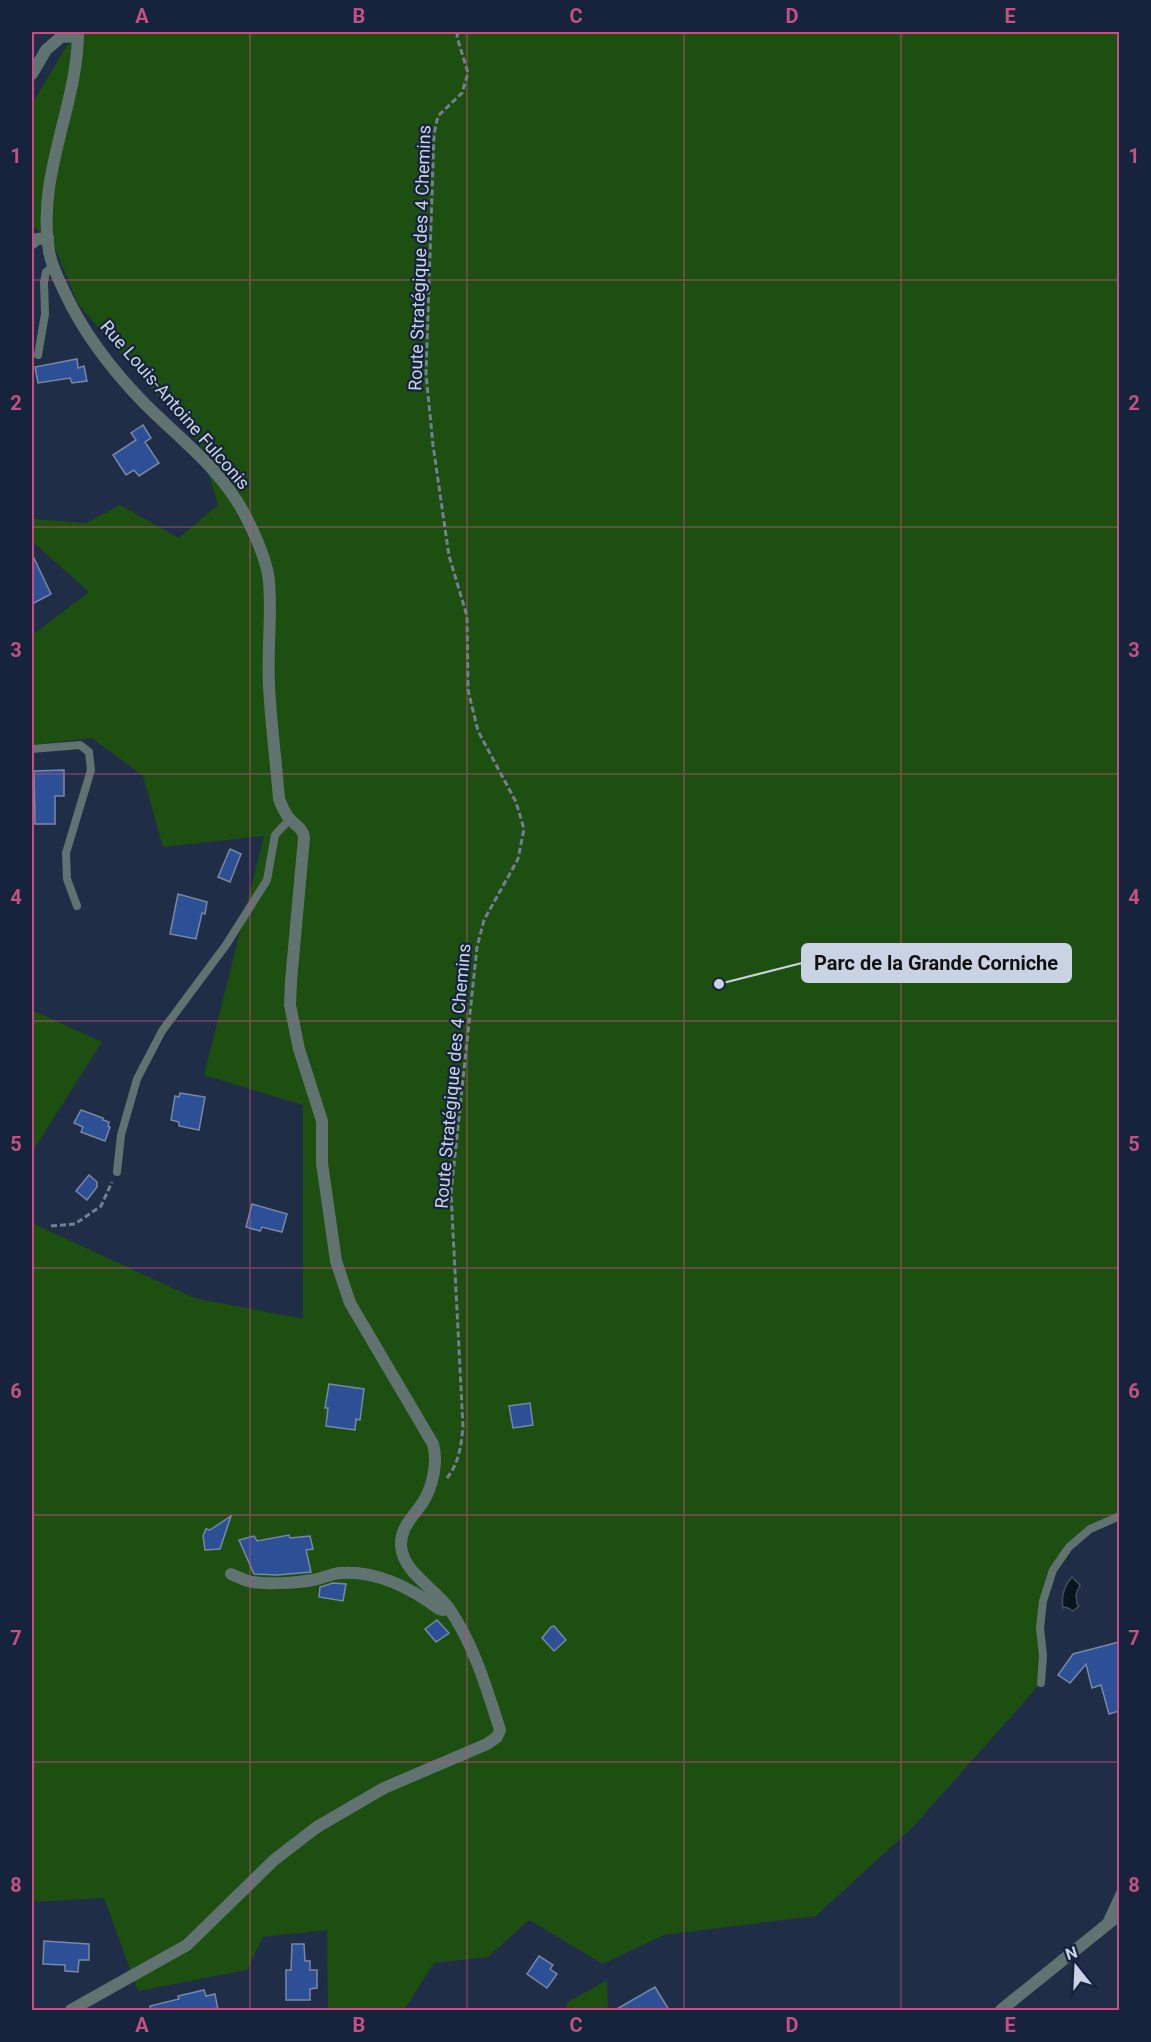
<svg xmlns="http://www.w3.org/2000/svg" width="1151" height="2042" font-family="Roboto,sans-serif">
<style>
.green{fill:#1d4f11}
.water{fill:#08151d;stroke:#424e58;stroke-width:1.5}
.building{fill:#2c4f95;stroke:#7788a6;stroke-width:1.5}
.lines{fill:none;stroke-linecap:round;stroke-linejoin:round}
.path{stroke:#747f94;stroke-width:3;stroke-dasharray:6 3;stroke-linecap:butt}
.lane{stroke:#617371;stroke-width:8}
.street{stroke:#617371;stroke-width:12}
.grid{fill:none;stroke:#c45084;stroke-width:1.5;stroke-opacity:0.55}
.labels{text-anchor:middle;stroke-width:4.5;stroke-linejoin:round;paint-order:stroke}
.street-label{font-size:18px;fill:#cad3e3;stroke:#16233c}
.leader{fill:none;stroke:#cad3e3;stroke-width:2}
.callout-dot{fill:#cad3e3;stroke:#16233c;stroke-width:2}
.callout{fill:#cad3e3;stroke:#cad3e3;stroke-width:2}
.callout-label{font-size:20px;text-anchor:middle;font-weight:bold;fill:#111}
.neatline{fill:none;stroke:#c45084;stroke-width:2}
.grid-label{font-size:20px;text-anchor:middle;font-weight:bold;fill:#c45084}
</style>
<rect width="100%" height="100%" fill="#202d46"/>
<g class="green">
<path d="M87,32H1119V1516L1090,1529L1053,1570L1043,1601L1041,1683L913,1827L816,1916L664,1935L603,1964L529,1920L488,1957L434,1963L404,2010H328L327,1930L263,1937L247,1970L138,1991L104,1898L32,1902V1223L194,1298L303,1319V1105L204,1075L264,836L163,847L143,776L92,738L32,745V635L89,592L32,541V519L86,523L120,505L179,538L218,505L200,445L78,304L55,248L34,226L32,229V104L68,44Z"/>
<path d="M32,1010L102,1042L32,1152Z"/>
<path d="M607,1980L608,2010H565L568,2002Z"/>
</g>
<path class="water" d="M1072,1577L1080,1585L1076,1594L1077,1604L1079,1606L1073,1611L1066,1607L1063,1608C1061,1596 1064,1586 1072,1577Z"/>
<g class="building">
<path d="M77,359L78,368L84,366L87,381L72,383L70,378L38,383L35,367Z"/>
<path d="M143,425L151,438L145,442L159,463L139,476L134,470L126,475L113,455L136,440L131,433Z"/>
<path d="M32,554L51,594L32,604Z"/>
<path d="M64,770V796H55V824H35L34,771Z"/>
<path d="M230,849L241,854L230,882L218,877Z"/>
<path d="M178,894L207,902L205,914L202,913L196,939L170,934Z"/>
<path d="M180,1093L205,1097L199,1130L179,1126V1122L171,1120L175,1096L179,1097Z"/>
<path d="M81,1110L103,1118V1120L109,1122L108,1126L110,1127L105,1141L81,1132L83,1127L74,1123Z"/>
<path d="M89,1175L97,1182V1187L87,1200L76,1191Z"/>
<path d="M252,1204L287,1214L282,1232L262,1227L260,1231L246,1227Z"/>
<path d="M329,1384L364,1389L360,1420L356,1419L355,1430L326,1426L328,1408H325Z"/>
<path d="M530,1403L533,1425L513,1428L509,1406Z"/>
<path d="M231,1516L220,1549L205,1550L203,1536L206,1529L210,1530Z"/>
<path d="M289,1535L290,1538L310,1536L313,1549L306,1550L311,1572L277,1575L254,1574L239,1540L254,1536L257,1541Z"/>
<path d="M333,1583L346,1584L343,1601L319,1597L320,1587Z"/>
<path d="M437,1620L449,1633L436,1642L425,1629Z"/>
<path d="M554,1626L566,1640L554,1651L542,1638L551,1627Z"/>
<path d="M1119,1642V1711L1109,1714L1101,1685L1092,1688L1086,1664L1070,1683L1058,1675L1073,1654Z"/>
<path d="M44,1941L89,1944V1960H79L78,1972L65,1971V1965L43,1964Z"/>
<path d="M292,1944H304L305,1961H310V1970H317V1988L310,1989V2000H286V1970H291Z"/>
<path d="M539,1956L553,1965L550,1969L557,1974L547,1988L527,1974Z"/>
<path d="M655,1987L669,2010H615Z"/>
<path d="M204,1990L206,1996L215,1994L218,2010H150V2006L179,1999L178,1996Z"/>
</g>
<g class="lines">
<g class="path">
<path d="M51,1226L75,1224L101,1206L112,1182"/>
<path d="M447,1478C459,1463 461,1446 463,1427L451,1193L477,947L484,920L518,859L524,829L516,802L478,731L468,690L467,616L449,556L433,445L426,374L434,134L438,116L462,93L468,73L457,37L458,32"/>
</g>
<g class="lane">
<path d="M38,355L45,314L44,282L46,272L53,266"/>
<path d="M32,749L80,745L89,752L91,770L66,853L67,879L77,906"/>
<path d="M117,1172L121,1135L137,1079L162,1031L226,945L267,880L275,835L290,819"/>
<path d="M1041,1683L1043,1656L1040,1628L1043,1601L1053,1570L1069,1547L1090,1529L1120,1516"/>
<path d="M1106,1923L1120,1893"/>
</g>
<g class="street">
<path d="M32,74L46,50L61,37L78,36"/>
<path d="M32,243L37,239L48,238"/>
<path d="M231,1574C236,1576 242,1579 248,1581C265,1585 296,1583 313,1580C323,1578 331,1574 340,1573C377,1570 411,1588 439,1609L443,1610L449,1608"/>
<path d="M71,2010L187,1945L274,1860L317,1827L384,1788L487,1744L497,1737L500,1730C487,1689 473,1642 448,1607C434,1588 403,1572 401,1546C400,1527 414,1516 423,1502C433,1486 438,1462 433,1444L350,1303L336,1261L322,1163V1121L299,1049L290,1005L291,981L304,838C303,827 295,826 289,818C284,812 282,806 279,799C276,761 271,724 269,686C267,651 272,616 269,581C267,562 257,539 248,521C225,472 182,441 144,403C113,371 84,334 65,293C59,280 51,265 49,251C36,176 78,105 78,32"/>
<path d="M1001,2010L1120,1914"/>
</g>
</g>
<path class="grid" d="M250,32V2010M467,32V2010M684,32V2010M901,32V2010M32,280H1120M32,527H1120M32,774H1120M32,1021H1120M32,1268H1120M32,1515H1120M32,1762H1120"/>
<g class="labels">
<g class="street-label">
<text transform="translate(420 258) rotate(-88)" y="6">Route Stratégique des 4 Chemins</text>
<text transform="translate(175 405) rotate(49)" y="6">Rue Louis-Antoine Fulconis</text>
<text transform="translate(453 1076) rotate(-85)" y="6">Route Stratégique des 4 Chemins</text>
</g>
</g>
<path class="leader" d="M719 984L802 963"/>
<circle class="callout-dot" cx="719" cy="984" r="6"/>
<rect class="callout" x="802" y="944" width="269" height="38" rx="6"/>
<g class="callout-label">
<text x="936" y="970">Parc de la Grande Corniche</text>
</g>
<rect width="1151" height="2042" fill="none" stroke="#16233c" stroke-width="66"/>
<g transform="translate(1076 1967) rotate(342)" stroke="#16233c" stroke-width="4.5" paint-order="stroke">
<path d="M0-4.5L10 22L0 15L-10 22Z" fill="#cad3e3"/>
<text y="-9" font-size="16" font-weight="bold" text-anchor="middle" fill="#cad3e3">N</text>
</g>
<rect x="33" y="33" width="1085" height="1976" class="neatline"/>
<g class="grid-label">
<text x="142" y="23">A</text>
<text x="359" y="23">B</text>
<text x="576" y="23">C</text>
<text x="792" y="23">D</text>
<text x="1010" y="23">E</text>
<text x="16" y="163">1</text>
<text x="1134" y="163">1</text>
<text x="16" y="410">2</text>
<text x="1134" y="410">2</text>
<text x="16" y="657">3</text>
<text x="1134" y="657">3</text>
<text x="16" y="904">4</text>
<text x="1134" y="904">4</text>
<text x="16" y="1151">5</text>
<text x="1134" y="1151">5</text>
<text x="16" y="1398">6</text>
<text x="1134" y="1398">6</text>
<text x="16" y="1645">7</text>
<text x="1134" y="1645">7</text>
<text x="16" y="1892">8</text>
<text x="1134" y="1892">8</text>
<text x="142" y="2032">A</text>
<text x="359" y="2032">B</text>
<text x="576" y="2032">C</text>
<text x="792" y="2032">D</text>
<text x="1010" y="2032">E</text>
</g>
</svg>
